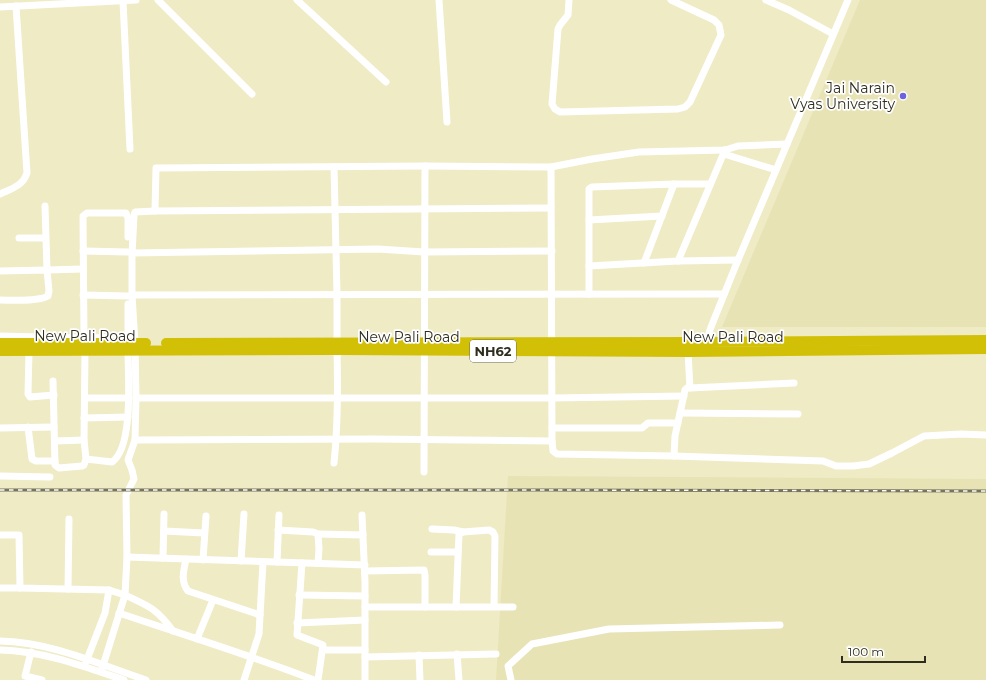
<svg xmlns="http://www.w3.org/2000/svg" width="986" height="680" font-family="Montserrat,sans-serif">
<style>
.built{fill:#e7e3b5}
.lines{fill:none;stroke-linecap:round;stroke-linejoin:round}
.minor{stroke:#fff;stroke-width:7}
.highway{stroke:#d2c007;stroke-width:10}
.rail-casing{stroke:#76745c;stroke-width:3}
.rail{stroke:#fff;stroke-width:1.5;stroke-dasharray:4.5;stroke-linecap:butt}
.poi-dot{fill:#6c63dd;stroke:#fff;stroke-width:1.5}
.labels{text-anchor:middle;stroke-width:3.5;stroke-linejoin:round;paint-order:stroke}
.shield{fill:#fff;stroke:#6d6c62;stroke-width:1}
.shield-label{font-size:13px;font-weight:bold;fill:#2e2d1e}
.poi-label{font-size:14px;fill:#2e2d1e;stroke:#fff;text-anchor:end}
.street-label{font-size:14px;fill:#2e2d1e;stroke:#fff}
</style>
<rect width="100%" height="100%" fill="#efebc5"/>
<g class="built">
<path d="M860,0H986V327H722Z"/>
<path d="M508,476L986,479V680H496Z"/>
</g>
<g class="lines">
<g class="minor">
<path d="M158,0L252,94"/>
<path d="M297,0L386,82"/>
<path d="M439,0L447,122"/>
<path d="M569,0L568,15L560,25L558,29L552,104L555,109L560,112L678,109L685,107L690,102L721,35L719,25L714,20L671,0"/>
<path d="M766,0L789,10L833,34"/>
<path d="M123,1L130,149"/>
<path d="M0,7L136,0"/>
<path d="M724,154L776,170"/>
<path d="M334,167L337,294V343"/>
<path d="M0,194C11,189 23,186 27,173L16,6"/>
<path d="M45,206L47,270L83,269"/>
<path d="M155,211L156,168L425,166L551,167L592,159L639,152L725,150L738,146L787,144"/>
<path d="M589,220L662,216"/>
<path d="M19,238H45"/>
<path d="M83,251L128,252"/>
<path d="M132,253L378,249L424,252L552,251"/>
<path d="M678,261L725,150"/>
<path d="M644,263L674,184"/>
<path d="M589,266L678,261L738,260"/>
<path d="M0,271L47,270L49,291L48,296C37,302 13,300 0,300"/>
<path d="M589,294V189L592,187L674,184H710"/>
<path d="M83,295L128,296"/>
<path d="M132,295L724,294"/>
<path d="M0,336L84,338"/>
<path d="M128,337L84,338L83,216L87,213H126L128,218V237"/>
<path d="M706,342L711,327L738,260L848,0"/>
<path d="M29,351L28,394L30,397L54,395"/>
<path d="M53,381L55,465L59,468L82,466L84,465L86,459L84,440L85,351"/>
<path d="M690,388L794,383"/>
<path d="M85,398H129"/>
<path d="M136,398H552L684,396"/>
<path d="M680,413L798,414"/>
<path d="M84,418L128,417"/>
<path d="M28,427L32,459L36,461H55"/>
<path d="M0,428L54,427"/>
<path d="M552,428H642L648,423H678"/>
<path d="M135,440L373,439L552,441L551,167"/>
<path d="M55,441L84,440"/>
<path d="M552,441L553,451L557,454L674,456L823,461L836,466H853L869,464L892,453L924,436L961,434L986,435"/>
<path d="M674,456L675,436L685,390L687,388H690L688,352"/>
<path d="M86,459L112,462C134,447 128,375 128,351C128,335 128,319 128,304"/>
<path d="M334,463C338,425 338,388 337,350"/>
<path d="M424,472L425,166"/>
<path d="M0,476L50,477"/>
<path d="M362,515L365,582V680"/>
<path d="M432,529L454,530L463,532"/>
<path d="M278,530L313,532L318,534L319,549L318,563"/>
<path d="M164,531L204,533"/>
<path d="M318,534L363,535"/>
<path d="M0,535H19L20,588L109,590L125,595L101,672"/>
<path d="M431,552H458"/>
<path d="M127,557L365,565"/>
<path d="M163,558L164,514"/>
<path d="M186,559C184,570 180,581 188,591L260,615"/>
<path d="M203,560L206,516"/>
<path d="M241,561L244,514"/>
<path d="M277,562L279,515"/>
<path d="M302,563L297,635L323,645L318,680"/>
<path d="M365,571L424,570L425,575V607"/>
<path d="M0,588H20"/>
<path d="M68,589L69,519"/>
<path d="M299,595L365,596"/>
<path d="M365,607H513"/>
<path d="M456,607L459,534L463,532L489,530L493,532L495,536L494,606"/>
<path d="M119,613C184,635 250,655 314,680"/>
<path d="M297,623L365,620"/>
<path d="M173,631C157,609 149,606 125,595L127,557L126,495L134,479L132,470L128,460L135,440L136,398L135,343L132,295V255L134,215L135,212L155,211L551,208"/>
<path d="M197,639L213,600"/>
<path d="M0,641C51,642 98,664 146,680"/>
<path d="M0,650C44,651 83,666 124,680"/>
<path d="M323,650H365"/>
<path d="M31,652L25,676L42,680"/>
<path d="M457,654L459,680"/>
<path d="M419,655L420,680"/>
<path d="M365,657L496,654"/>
<path d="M86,662L105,613L109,590"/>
<path d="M244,680L259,634L263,562"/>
<path d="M511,680L508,666L532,644L609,629L780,625"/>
</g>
<g class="highway">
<path d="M0,343H146"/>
<path d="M166,343L706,342L986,340"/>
<path d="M0,351L337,350L688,352L986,349"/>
</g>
<g class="rail-casing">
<path id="rail" d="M0,490H549L986,491"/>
</g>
<use href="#rail" class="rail"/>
</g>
<circle class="poi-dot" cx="903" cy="96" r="4"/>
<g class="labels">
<rect class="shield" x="470" y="340" width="46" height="22" rx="3"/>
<g class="shield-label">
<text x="493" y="356">NH62</text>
</g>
<g class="poi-label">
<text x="895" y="93">Jai Narain<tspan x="895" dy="16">Vyas University</tspan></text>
</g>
<g class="street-label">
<text x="85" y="341">New Pali Road</text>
<text x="409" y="342">New Pali Road</text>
<text x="733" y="342">New Pali Road</text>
</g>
</g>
<path d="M842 656v6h83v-6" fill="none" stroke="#2e2d1e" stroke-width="2"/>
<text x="848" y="656" font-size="12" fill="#2e2d1e" stroke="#ffffff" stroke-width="3" paint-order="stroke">100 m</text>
</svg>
